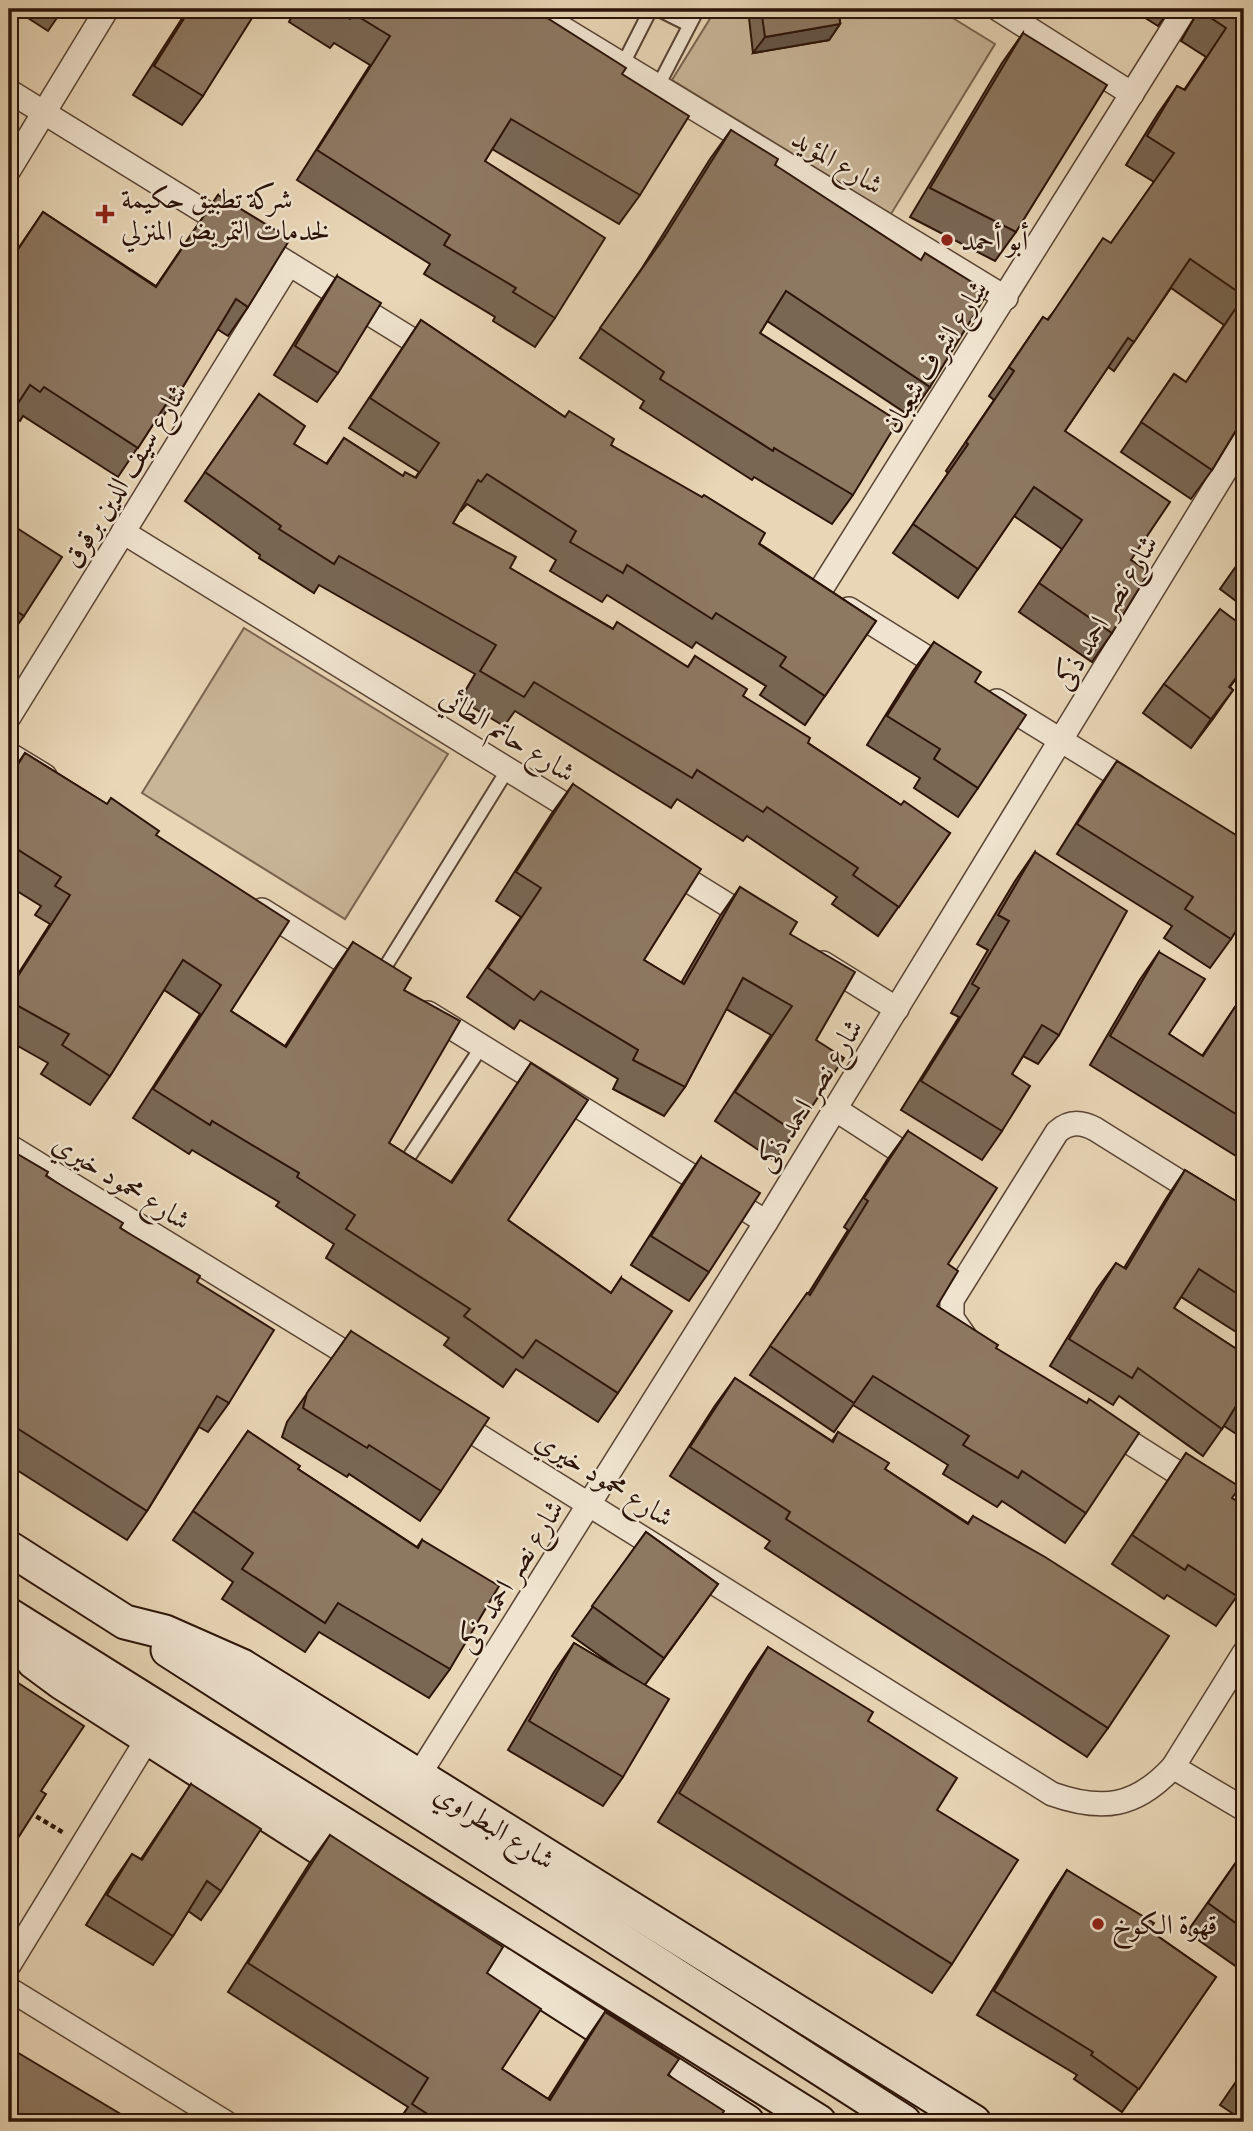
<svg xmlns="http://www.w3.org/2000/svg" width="1253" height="2131" font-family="Vollkorn,Amiri,serif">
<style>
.green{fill:#c8b598;stroke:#7a6450;stroke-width:2}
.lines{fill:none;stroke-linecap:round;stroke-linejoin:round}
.lane-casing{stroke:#5a4434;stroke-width:16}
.street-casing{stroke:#5a4434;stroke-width:26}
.secondary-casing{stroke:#2b1308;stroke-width:37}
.path{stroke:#2b1308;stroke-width:4.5;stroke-dasharray:5 3.5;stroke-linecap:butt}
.lane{stroke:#f0e4d0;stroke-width:12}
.street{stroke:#f0e4d0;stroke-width:23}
.secondary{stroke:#f0e4d0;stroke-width:33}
.wall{fill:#796754;stroke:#2b1308;stroke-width:2}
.shaded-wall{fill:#635445;stroke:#2b1308;stroke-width:2}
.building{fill:#8d7862;stroke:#2b1308;stroke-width:2}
.poi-dot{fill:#8f2418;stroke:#f0e4d0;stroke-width:2.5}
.labels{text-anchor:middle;stroke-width:5;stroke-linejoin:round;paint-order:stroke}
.street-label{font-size:28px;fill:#2b1308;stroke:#f0e4d0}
.poi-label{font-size:28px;fill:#2b1308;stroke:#f0e4d0;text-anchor:start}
</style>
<rect width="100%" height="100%" fill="#e8d6b6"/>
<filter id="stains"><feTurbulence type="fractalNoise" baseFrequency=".00286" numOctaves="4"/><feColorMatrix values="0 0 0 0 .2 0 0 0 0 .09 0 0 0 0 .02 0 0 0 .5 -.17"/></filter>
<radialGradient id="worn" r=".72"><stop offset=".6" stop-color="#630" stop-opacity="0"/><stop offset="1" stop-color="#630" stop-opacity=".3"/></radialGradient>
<g class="green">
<path d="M716,9H938L995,44L891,214L672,80Z"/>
<path d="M244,628L448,754L345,919L142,793Z"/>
</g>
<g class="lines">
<g class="lane-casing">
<g id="lane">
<path d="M657,9L689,25"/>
<path d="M623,64L651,9"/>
<path d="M658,86L698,9"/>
<path d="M379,977L508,769"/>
<path d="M407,1160L482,1046"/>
</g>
</g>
<g class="street-casing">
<g id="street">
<path d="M531,9L1006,298"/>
<path d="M998,9L1132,94"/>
<path d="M9,91L435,354"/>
<path d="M9,170L107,9"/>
<path d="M123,532L585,817"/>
<path d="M820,591L1185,9"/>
<path d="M849,609L950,672"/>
<path d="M997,701L1135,786"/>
<path d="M9,717L289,264"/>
<path d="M9,754L45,776"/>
<path d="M668,868L752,920"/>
<path d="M262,910L366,975"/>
<path d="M823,963L897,1009"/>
<path d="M428,1013L766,1222"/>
<path d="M835,1109L920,1164"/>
<path d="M9,1146L364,1364"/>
<path d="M966,1338L952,1318V1300L1057,1132C1069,1121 1082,1122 1095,1129L1244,1222"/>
<path d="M452,1419L1052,1794C1103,1812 1136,1807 1173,1767L1244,1653"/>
<path d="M1107,1428L1244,1515"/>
<path d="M1173,1767L1244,1809"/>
<path d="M417,1778L766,1222L1244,440"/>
<path d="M9,1965L148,1738"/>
<path d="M9,1989L225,2122"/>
</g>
</g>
<g class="secondary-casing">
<g id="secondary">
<path d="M9,1548L125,1622L165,1632L242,1666L974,2122"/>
<path d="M9,1615L819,2122"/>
<path d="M9,1630L34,1662L61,1682L359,1873"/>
<path d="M168,1650L904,2122"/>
<path d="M457,1936L747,2122"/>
</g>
</g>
<path class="path" d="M29,1812L64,1833"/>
<use href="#lane" class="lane"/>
<use href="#street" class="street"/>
<use href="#secondary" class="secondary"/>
</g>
<g class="wall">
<path d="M14,9H63L48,31Z"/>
<path d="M188,9H238L203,96L182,125L133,95Z"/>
<path d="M281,9H533L622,74L640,195L619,224L492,149L485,161L555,318L535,347L493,321L495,317L424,274L430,264L297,180L370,65L334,43L330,48L289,22L292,16Z"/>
<path d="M748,9H839L840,24L829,40L753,53Z"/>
<path d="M1131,9H1170L1158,26Z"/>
<path d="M1198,9H1244V423L1237,429L1212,470L1191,499L1121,452L1174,374L1186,382L1224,325L1171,288L1114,371L1108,367L1065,431L1131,560L1112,633L1092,662L1019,612L1062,549L1014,516L958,598L893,553L948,473L946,471L994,400L989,396L1043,317L1047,320L1111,243L1154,182L1126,165L1157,115L1177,86L1184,90L1206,57L1181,41L1199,10Z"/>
<path d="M1023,33L1016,232L995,261L910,217L1002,63Z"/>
<path d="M731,130L775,165L930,387L910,416L767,321L760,333L853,495L832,524L754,477L752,480L640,408L644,401L580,358L642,268L710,159Z"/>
<path d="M218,195L248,307L228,336L217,329L181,390L161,419L158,417L118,477L23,416L20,421L10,415L9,417V262L43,212L156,286Z"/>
<path d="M337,276L338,373L317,402L274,375L317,306Z"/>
<path d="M421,320L565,417L611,445L876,621L805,725L760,695L766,686L696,642L692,648L607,595L602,602L550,571L556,560L467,504L461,511H460L453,523L510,568L612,628L688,667L695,656L743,696L808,743L901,805L950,833L878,936L832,904L837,897L747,836L743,841L677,799L671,808L515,711L504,726L460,700L475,674L319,585L314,593L259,558L260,555L185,501L259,394L294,444L326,464L344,438L403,476L415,478L419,472L349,428Z"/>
<path d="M9,523L24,616L9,637Z"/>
<path d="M1244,555V607L1220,589Z"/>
<path d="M934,642L975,682L978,788L958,817L914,788L920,778L867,745L913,671Z"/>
<path d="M1244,668L1230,687L1233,690L1191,748L1143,713L1164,684Z"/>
<path d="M25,753L156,835L231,1011L285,1046L333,971L353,942L404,990L389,1143L451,1182L531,1063L508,1220L611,1293L621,1278L618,1393L598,1422L516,1369L503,1387L444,1345L449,1338L326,1258L334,1244L276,1206L279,1202L192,1150L189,1154L133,1118L200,1014L164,990L110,1076L90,1105L41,1074L48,1063L9,1041V988L50,924L35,915L41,906L9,886V776Z"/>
<path d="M1117,761L1231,939L1210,968L1164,938L1172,926L1057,854L1097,790Z"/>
<path d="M573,784L644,960L681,983L720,916L740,887L790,934L816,1040L795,1132L775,1161L715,1121L771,1035L726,1009L685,1087L664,1116L613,1089L618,1079L520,1020L514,1029L467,997L521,917L496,901L552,813Z"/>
<path d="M1035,852L1059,1035L1038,1064L1023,1056L1012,1074L1002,1131L982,1160L901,1110L959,1017L951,1013L988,950L977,944L1015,881Z"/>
<path d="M1159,952L1169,1034L1202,1056L1235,1007L1244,1012V1161L1090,1065L1139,981Z"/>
<path d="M908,1131L948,1264L937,1306L996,1348L1086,1513L1065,1543L1002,1501L997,1507L943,1474L948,1465L853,1405L834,1432L750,1375L807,1293L808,1294L848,1230L844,1227L887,1160Z"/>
<path d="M9,1149L197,1282L229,1403L208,1432L199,1427L147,1511L127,1540L9,1465Z"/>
<path d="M701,1157L709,1272L689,1301L631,1265L681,1186Z"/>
<path d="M1185,1170L1244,1206V1337L1181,1297L1174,1308L1244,1354V1439L1224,1426L1203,1456L1119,1396L1113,1405L1050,1366L1097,1289L1116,1263L1124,1268L1167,1197Z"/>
<path d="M351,1331L441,1491L420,1521L349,1474L347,1477L282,1437L287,1422Z"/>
<path d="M735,1378L832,1441L838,1432L885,1469L968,1523L973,1516L1108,1728L1087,1757L765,1548L770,1541L670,1476L714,1407Z"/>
<path d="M248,1431L298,1469L417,1547L422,1540L450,1669L429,1698L319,1632L305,1652L222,1599L233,1582L173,1540Z"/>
<path d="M1186,1453L1232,1498L1237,1596L1216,1626L1167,1595L1164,1599L1112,1564Z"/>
<path d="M646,1532L718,1584L645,1685L623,1777L603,1806L508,1750L554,1672L574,1643L621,1671L572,1636Z"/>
<path d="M768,1647L868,1721L937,1810L952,1964L932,1993L658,1822L748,1676Z"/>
<path d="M191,1784L221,1891L201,1920L188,1911L173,1936L153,1965L86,1925L112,1883L132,1854L141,1859Z"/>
<path d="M330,1835L487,1973L502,2069L548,2099L585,2041L605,2012L717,2122H398L408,2107L228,1992L309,1864Z"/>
<path d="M1244,1851V1972L1187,1932Z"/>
<path d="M1067,1870L1149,1930L1216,1977L1122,2112L1074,2079L1077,2075L977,2015L1051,1894Z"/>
<path d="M1244,2070V2121L1220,2105Z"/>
</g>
<g class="shaded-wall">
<path d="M840,24L829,40L753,53L765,37Z"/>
<path d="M1233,690L1213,719L1191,748L1211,719Z"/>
</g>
<g class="building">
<path d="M190,9H238L252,18L203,96L154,66Z"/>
<path d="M335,9H533L626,68L622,74L689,116L640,195L511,119L485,161L605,238L555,318L513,292L516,288L444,245L450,235L317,150L390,36L354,14L350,19Z"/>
<path d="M761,9H839L840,24L765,37Z"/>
<path d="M1204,9H1244V417L1212,470L1141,422L1174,374L1186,382L1244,296L1190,259L1134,342L1128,338L1065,431L1170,502L1131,560L1149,572L1112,633L1039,583L1082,520L1034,487L978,569L913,524L968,444L966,442L1014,371L1009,367L1043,317L1048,320L1103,238L1111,243L1174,153L1147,136L1177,86L1185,90L1226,28L1202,12Z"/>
<path d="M1023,33L1107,85L1016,232L930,188Z"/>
<path d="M731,130L778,159L775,165L921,260L925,253L988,292L930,387L786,291L760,333L898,421L853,495L774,448L773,451L660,379L664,372L600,328L663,239Z"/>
<path d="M218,195L290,239L248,307L236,299L181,390L177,387L138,448L44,387L40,392L30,385L9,417V282L12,277L9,274V263L43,212L156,287Z"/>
<path d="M337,276L381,303L338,373L295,346Z"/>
<path d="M421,320L565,417L569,411L614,439L611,445L702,497L704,495L765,533L759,544L876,621L825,696L780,666L786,657L716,613L712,619L627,565L623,573L570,542L576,531L487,474L481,482L478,480L453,523L516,557L510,568L613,629L617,622L688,667L695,656L747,689L743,696L810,738L808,743L901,805L904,801L950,833L899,907L853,875L858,868L767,807L763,812L697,770L692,778L534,682L524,697L480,671L496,645L339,556L334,564L279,529L281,526L205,472L259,394L305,426L294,444L327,464L344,438L403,476L405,472L416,478L439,443L370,398Z"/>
<path d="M9,523L62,557L24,616L9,606Z"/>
<path d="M1220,609L1244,627V667L1229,687L1233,690L1211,719L1164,684Z"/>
<path d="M934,642L981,672L975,682L1026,715L978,788L934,759L940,749L887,716Z"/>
<path d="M25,753L107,804L111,798L159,831L156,835L289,921L231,1011L286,1047L353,942L411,978L404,990L460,1021L389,1143L452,1183L531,1063L588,1100L508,1220L611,1293L621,1278L672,1311L618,1393L536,1340L523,1358L464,1316L470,1309L346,1229L355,1215L297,1177L299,1173L212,1121L210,1125L153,1089L221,985L183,960L110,1076L62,1045L69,1034L9,1001V990L70,895L55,886L61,877L9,844V779Z"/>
<path d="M1117,761L1244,840V918L1231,939L1185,909L1193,897L1077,824Z"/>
<path d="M573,784L701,869L644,960L684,984L740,887L797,922L790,934L855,972L816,1040L844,1058L795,1132L735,1092L792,1006L743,978L685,1087L633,1060L638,1050L541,991L534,1000L488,968L541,888L516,872Z"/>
<path d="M1035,852L1127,911L1059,1035L1042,1025L1012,1074L1030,1086L1002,1131L921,1081L979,988L972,984L1009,921L998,915Z"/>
<path d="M9,901L14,904L9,913Z"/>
<path d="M1159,952L1205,979L1169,1034L1203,1056L1235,1007L1244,1012V1119L1110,1036Z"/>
<path d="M908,1131L997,1188L948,1264L958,1271L937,1306L998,1345L996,1348L1087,1403L1089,1399L1139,1433L1086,1513L1022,1471L1018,1478L963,1445L969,1436L873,1376L854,1403L770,1346L807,1293L810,1295L868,1201L864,1198Z"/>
<path d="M9,1149L48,1172L46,1176L123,1223L120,1228L200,1276L197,1282L274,1330L229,1403L217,1396L147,1511L9,1423Z"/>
<path d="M701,1157L760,1193L709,1272L651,1236Z"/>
<path d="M1185,1170L1244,1206V1298L1199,1269L1174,1308L1244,1354V1400L1241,1398L1222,1429L1138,1368L1132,1378L1069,1339L1116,1263L1126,1269Z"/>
<path d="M351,1331L489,1418L441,1491L369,1445L367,1448L303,1408L307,1393Z"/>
<path d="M735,1378L833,1442L838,1432L889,1463L885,1469L968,1524L973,1516L1045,1557L1169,1636L1108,1728L786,1519L790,1512L690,1447Z"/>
<path d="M248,1431L300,1466L298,1469L418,1548L422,1540L499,1586L450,1669L338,1603L325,1623L242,1569L253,1553L193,1511Z"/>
<path d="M1186,1453L1240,1487L1232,1498L1244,1506V1584L1237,1596L1188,1565L1185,1570L1132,1535Z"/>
<path d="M646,1532L718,1584L664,1658L592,1606Z"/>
<path d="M574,1643L669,1699L623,1777L529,1721Z"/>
<path d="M768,1647L873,1712L868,1721L957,1778L937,1810L1018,1860L952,1964L679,1793Z"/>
<path d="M9,1677L84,1726L41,1791L46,1794L9,1852Z"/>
<path d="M191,1784L261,1829L221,1891L207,1881L173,1936L107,1895L132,1854L142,1860Z"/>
<path d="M330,1835L503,1947L487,1973L541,2009L502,2069L550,2100L605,2012L679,2059L668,2075L724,2111L717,2122H440L412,2104L428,2078L248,1963Z"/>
<path d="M1244,1851V1929L1208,1903Z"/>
<path d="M1067,1870L1154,1923L1149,1930L1216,1977L1139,2089L1091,2055L1093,2052L994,1991Z"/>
<path d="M15,2051L134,2122H9V2062Z"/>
</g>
<g class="poi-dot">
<path d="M101.5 203.5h7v7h7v7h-7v7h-7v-7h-7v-7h7z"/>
<circle cx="947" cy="240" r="7"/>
<circle cx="1098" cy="1924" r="7"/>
</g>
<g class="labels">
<g class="street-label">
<text transform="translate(838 161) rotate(31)" y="10">شارع المؤيد</text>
<text transform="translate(934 356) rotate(-58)" y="10">شارع اشرف شعبان</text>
<text transform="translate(124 475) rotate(-58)" y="10">شارع سيف الدين برقوق</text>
<text transform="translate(1105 612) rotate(-59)" y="10">شارع نصر احمد ذكى</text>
<text transform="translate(508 734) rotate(32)" y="10">شارع حاتم الطائي</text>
<text transform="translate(809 1095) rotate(-58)" y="10">شارع نصر احمد ذكى</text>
<text transform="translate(122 1181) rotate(32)" y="10">شارع محمود خيري</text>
<text transform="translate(605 1478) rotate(32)" y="10">شارع محمود خيري</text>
<text transform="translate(510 1576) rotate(-58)" y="10">شارع نصر احمد ذكى</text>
<text transform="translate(495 1826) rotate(32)" y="10">شارع البطراوي</text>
</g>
<g class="poi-label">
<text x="121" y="208">شركة تطبيق حكيمة<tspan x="121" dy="32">لخدمات التمريض المنزلي</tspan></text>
<text x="961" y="250">أبو أحمد</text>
<text x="1112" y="1934">قهوة الكوخ</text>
</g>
</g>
<rect width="1253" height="2131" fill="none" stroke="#e8d6b6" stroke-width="35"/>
<rect x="10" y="10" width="1232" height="2110" fill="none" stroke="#2b1308" stroke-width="3.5"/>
<rect x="18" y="18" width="1218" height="2096" fill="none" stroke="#2b1308" stroke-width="2"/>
<rect width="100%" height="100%" filter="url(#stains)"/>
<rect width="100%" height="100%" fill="url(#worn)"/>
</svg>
